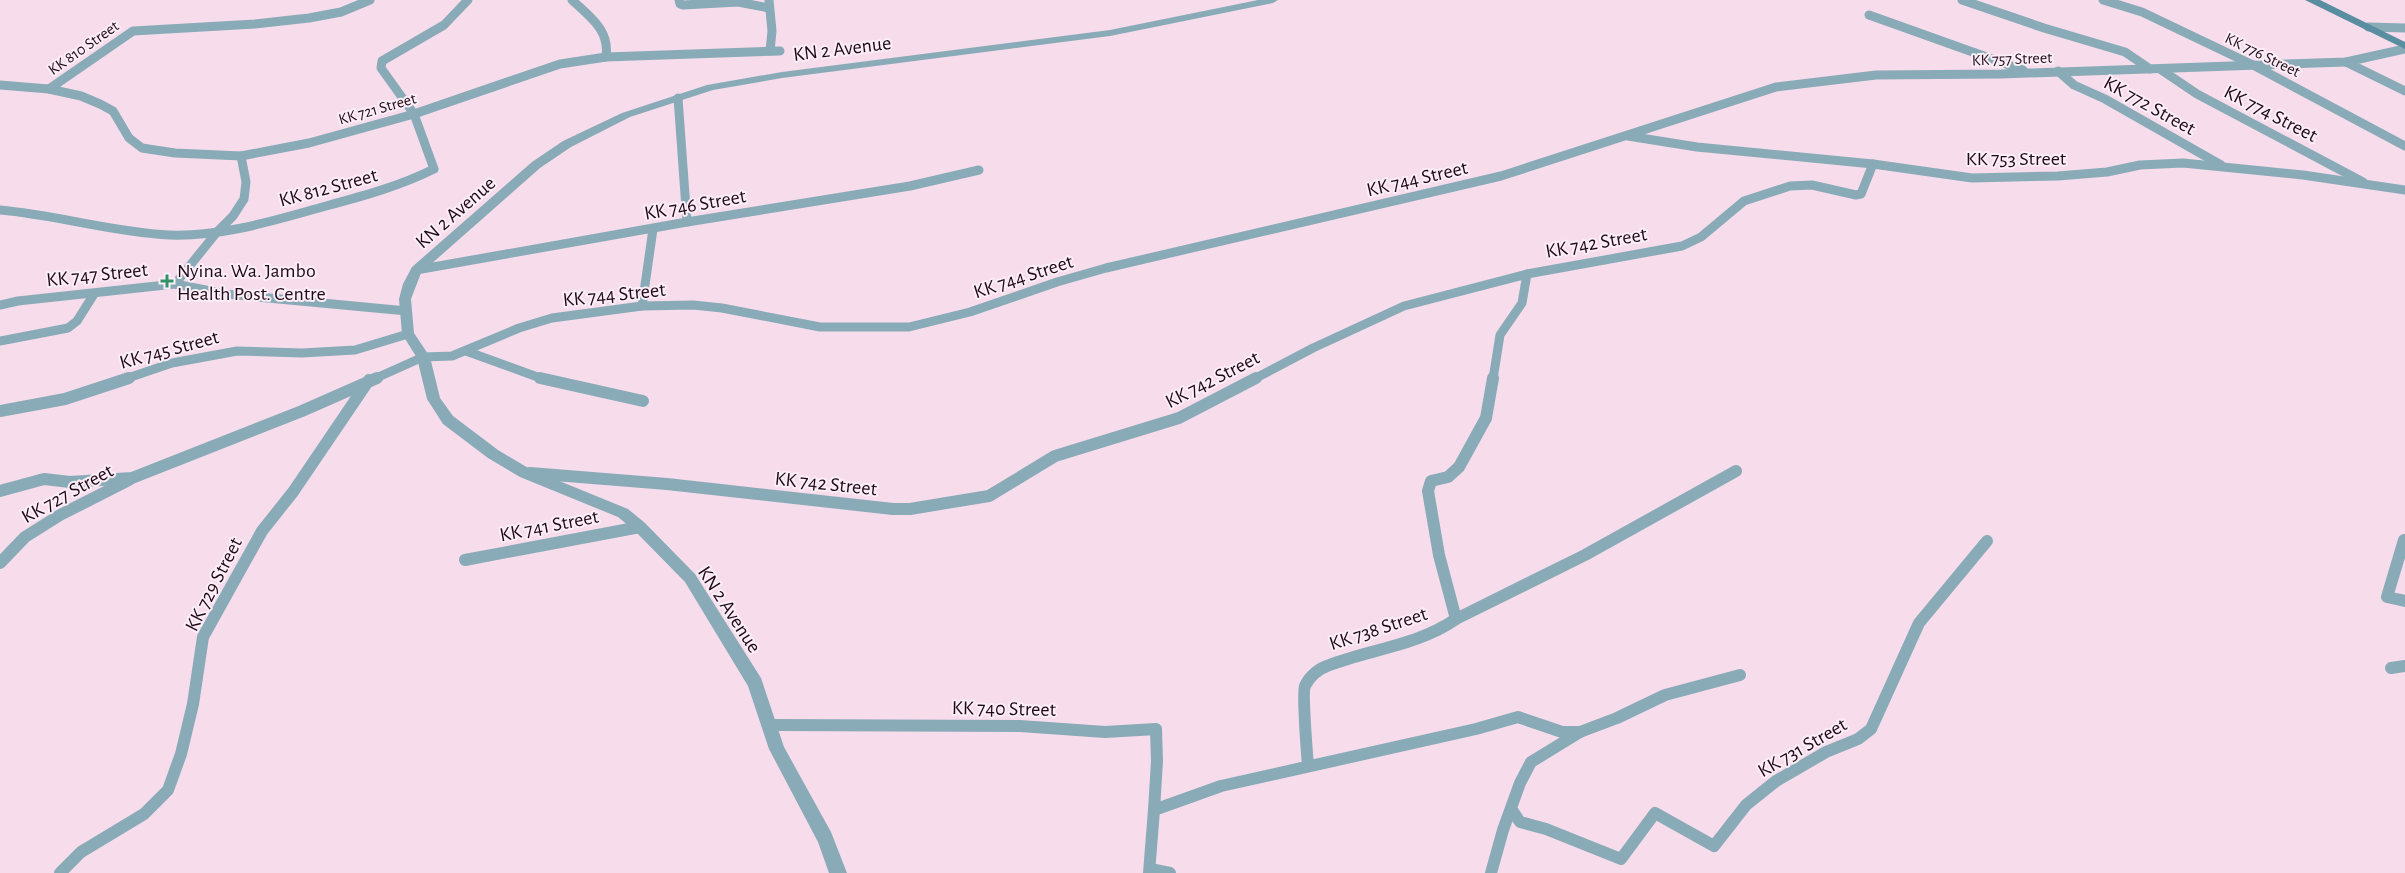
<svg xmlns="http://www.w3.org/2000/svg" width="2405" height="873" font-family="'Alegreya Sans',sans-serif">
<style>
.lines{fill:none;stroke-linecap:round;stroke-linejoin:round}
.minor-far1{stroke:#89abb7;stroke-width:9}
.minor{stroke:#89abb7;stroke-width:12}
.tertiary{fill:#89abb7;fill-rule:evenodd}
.secondary{fill:#598ea0;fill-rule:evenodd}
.poi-dot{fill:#359168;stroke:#fbeef6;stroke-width:2}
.labels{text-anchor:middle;stroke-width:4;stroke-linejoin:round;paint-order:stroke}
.far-street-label{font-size:16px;fill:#1f0918;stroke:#fbeef6}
.street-label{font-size:20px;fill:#1f0918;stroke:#fbeef6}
.poi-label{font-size:20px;fill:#1f0918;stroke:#fbeef6;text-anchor:start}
</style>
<rect width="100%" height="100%" fill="#f7dcec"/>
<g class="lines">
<g class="minor-far1">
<path d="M572,0C590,17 610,30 606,57"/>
<path d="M679,0L680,4L683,5L738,2L769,8"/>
<path d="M769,0L772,31L770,51"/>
<path d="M1962,0L2044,28L2125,52L2150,69"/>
<path d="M2103,0L2142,12L2255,66L2405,146"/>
<path d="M1869,15L2023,70"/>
<path d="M2368,27L2405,28"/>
<path d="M2346,62L2405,91"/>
<path d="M2160,69L2197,94L2363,182"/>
<path d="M2058,71L2074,85L2105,99L2221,165"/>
<path d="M0,85L49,89L81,96L100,104L113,111L129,138L142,148L175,153L241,156L309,143L414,114L560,64L606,57L780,51"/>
<path d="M49,89L133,31L255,24L309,18L341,12L370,0"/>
<path d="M678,98L687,222"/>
<path d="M1628,136L1697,147L1873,164L1972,178L2058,176L2107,172L2140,165L2183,163L2303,175L2405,190"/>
<path d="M0,210C57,215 112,232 169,235C223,237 275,220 326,206C363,196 400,186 434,169L414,114L381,68L382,61L444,25L468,0"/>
<path d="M416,270L687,222L910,186L979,170"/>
<path d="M175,284L217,232L233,216L244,199L246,182L241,156"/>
<path d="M0,305L18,301L175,284L226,294L407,311"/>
<path d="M642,306L653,229"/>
<path d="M0,341L68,328L77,321L94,294"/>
<path d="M466,351L543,379"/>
<path d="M125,379L172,363L237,351L302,353L355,350L408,334"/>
<path d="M374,379L423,357L452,356L519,328L552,318L642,306L693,305L722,308L820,327H909L970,312L1057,282L1106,268L1501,176L1776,87L1876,75L2001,74L2346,62L2405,49"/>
<path d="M1254,379L1313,348L1404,306L1527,274L1682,246L1701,237L1744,201L1790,186L1812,185L1856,195L1861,194L1873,164"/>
<path d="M1493,379L1500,335L1522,303L1527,274"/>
</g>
<g class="minor">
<path d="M540,378L643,401"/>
<path d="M0,411L65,399L129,378"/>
<path d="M530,473L667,484L893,509H910L989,496L1055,456L1179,418L1256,378"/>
<path d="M0,491L44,479L70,482L132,478L302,411L377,378"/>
<path d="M2404,540L2387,597L2405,601"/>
<path d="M465,560L640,527"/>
<path d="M0,563L25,537L60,515L129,480"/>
<path d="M1456,619L1439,555L1428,491L1431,481L1448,477L1459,467L1486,418L1493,378"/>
<path d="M2391,668L2405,666"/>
<path d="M771,725L1020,726L1105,732L1156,729L1157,761L1154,810"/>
<path d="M1308,766C1307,753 1302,693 1305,686C1309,677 1318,669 1327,666C1370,649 1417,646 1456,619L1585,555L1736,471"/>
<path d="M1512,810L1520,822L1546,829L1621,859L1655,813L1714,846L1746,805L1776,781L1826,752L1858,739L1871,729L1919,623L1987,541"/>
<path d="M1150,869L1170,873"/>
<path d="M60,873L81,852L144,814L168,790L181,754L193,704L203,637L262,531L293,492L369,380"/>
<path d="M1149,873L1154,810L1221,786L1476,729L1518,717L1562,732H1580"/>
<path d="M1491,873L1503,830L1520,783L1531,762L1580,732L1617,718L1665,695L1740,675"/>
</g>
<path class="tertiary" d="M1258,0H1278L1273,3L1110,36L782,78L713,90L630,117L571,147L540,168L421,273L411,299L414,333L430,357L440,398L453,416L498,450L530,469L628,509L645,523L695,574L761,678L784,747L831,832L847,873H829L818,842L769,749L748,686L685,582L635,531L618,517L520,477L488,458L443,424L427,399L417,358L402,334L399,299L403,284L412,267L532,162L563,141L622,113L707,85L782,72L1110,30Z"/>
<path class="secondary" d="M2305,0H2320L2405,42V49Z"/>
</g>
<path class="poi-dot" d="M164.5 273.5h5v5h5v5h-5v5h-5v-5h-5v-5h5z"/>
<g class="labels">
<g class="far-street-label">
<text transform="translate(83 47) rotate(-35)" y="6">KK 810 Street</text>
<text transform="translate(2263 54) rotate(26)" y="6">KK 776 Street</text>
<text transform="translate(2012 58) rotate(-2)" y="6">KK 757 Street</text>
<text transform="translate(377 108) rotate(-16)" y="6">KK 721 Street</text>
</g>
<g class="street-label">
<text transform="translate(842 48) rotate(-7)" y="7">KN 2 Avenue</text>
<text transform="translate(2150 105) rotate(29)" y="7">KK 772 Street</text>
<text transform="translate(2271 113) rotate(27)" y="7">KK 774 Street</text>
<text x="2016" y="165">KK 753 Street</text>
<text transform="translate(1417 178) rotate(-13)" y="7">KK 744 Street</text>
<text transform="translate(328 187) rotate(-15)" y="7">KK 812 Street</text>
<text transform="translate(695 204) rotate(-10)" y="7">KK 746 Street</text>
<text transform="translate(455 212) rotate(-41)" y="7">KN 2 Avenue</text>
<text transform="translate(1596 242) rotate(-10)" y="7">KK 742 Street</text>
<text transform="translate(97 274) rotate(-6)" y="7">KK 747 Street</text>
<text transform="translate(1023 276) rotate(-18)" y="7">KK 744 Street</text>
<text transform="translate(614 294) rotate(-6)" y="7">KK 744 Street</text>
<text transform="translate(169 349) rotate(-15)" y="7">KK 745 Street</text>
<text transform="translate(1212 379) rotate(-27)" y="7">KK 742 Street</text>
<text transform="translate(826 483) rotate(6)" y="7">KK 742 Street</text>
<text transform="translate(67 493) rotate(-29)" y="7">KK 727 Street</text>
<text transform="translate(549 525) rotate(-11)" y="7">KK 741 Street</text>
<text transform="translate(213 584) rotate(-63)" y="7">KK 729 Street</text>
<text transform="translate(730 609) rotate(57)" y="7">KN 2 Avenue</text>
<text transform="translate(1378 628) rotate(-18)" y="7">KK 738 Street</text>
<text transform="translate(1004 708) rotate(1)" y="7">KK 740 Street</text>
<text transform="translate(1802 747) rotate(-30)" y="7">KK 731 Street</text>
</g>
<g class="poi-label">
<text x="177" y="277">Nyina. Wa. Jambo<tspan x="177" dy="23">Health Post. Centre</tspan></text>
</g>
</g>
</svg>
